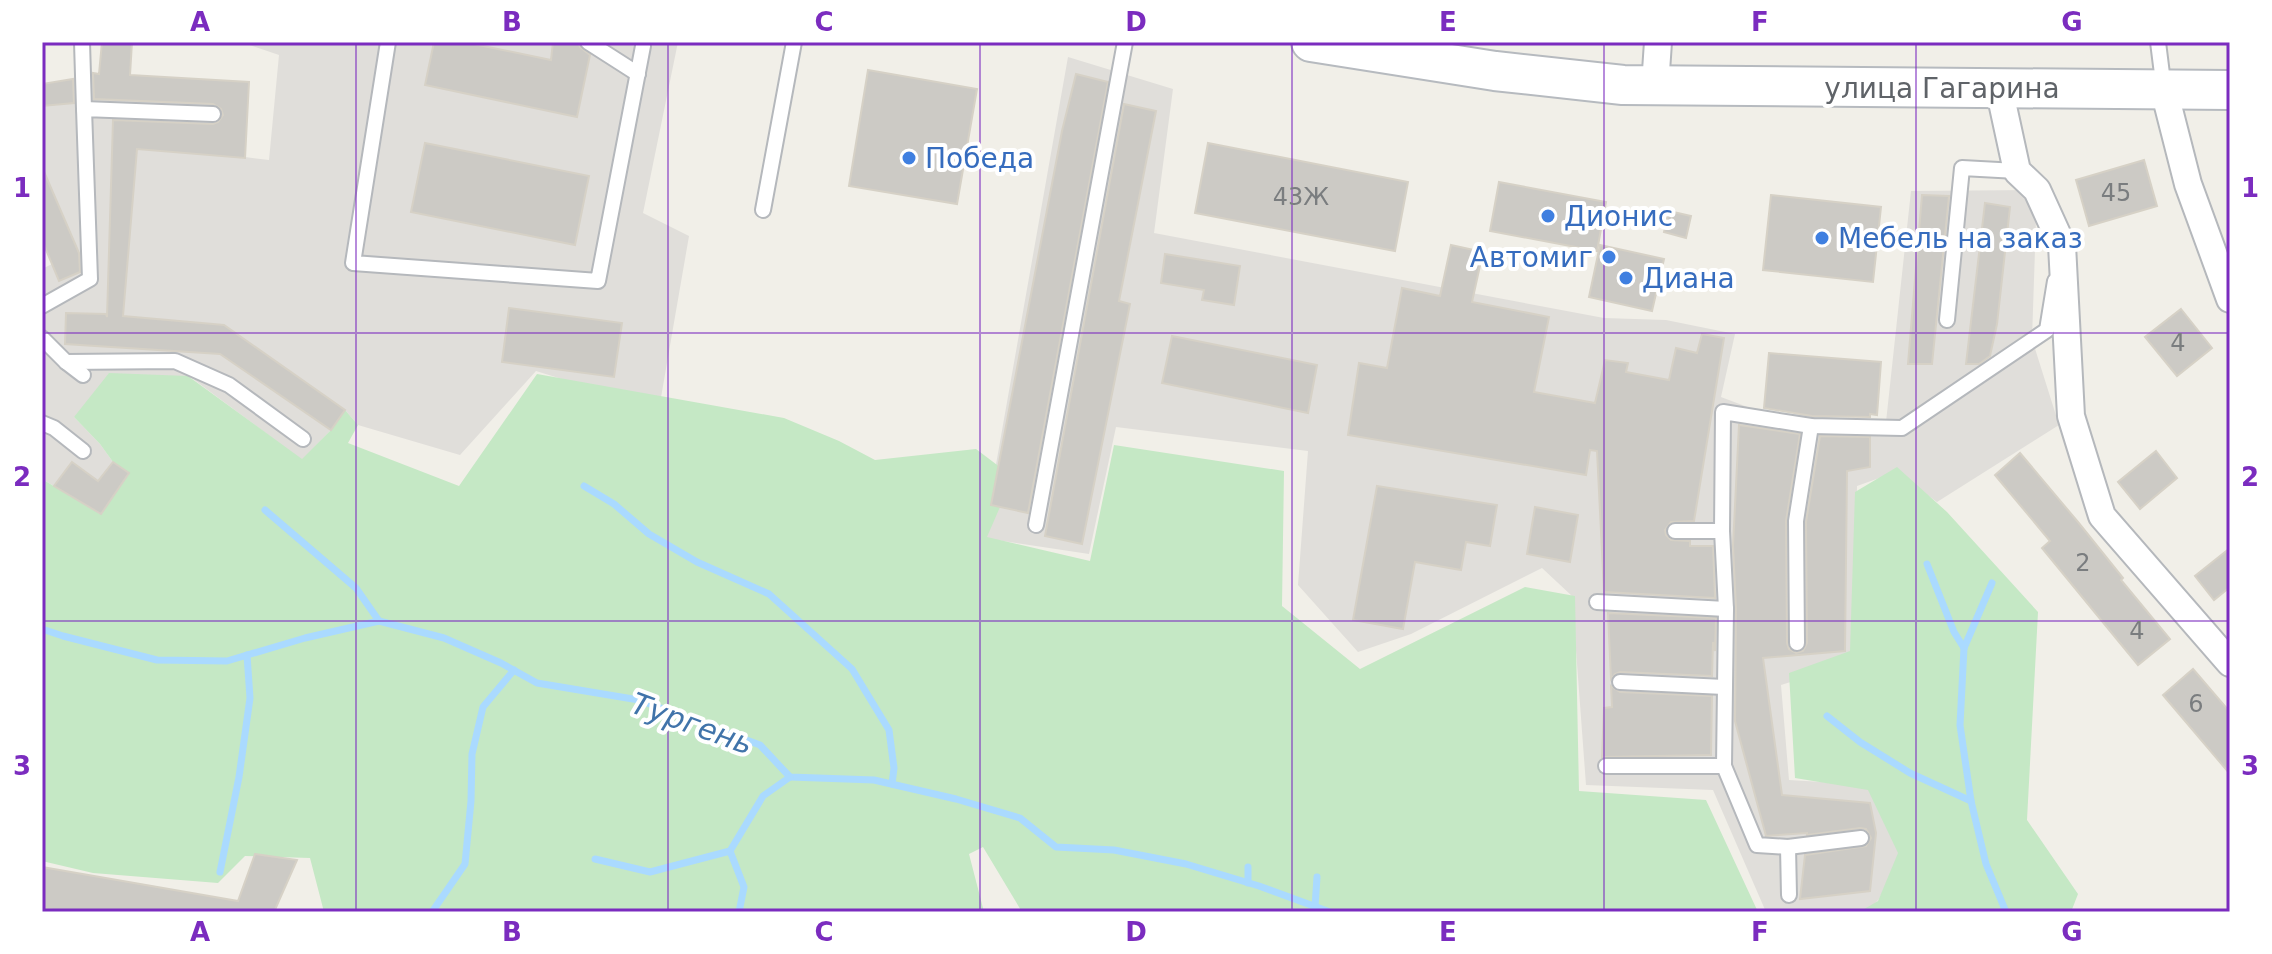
<svg xmlns="http://www.w3.org/2000/svg" width="2272" height="954" font-family="'DejaVu Sans',sans-serif">
<style>
.industrial{fill:#e0deda}
.green{fill:#c5e8c5}
.lines{fill:none;stroke-linecap:round;stroke-linejoin:round}
.stream{stroke:#aadaff;stroke-width:7}
.building{fill:#cccac5;stroke:#d6d1c6;stroke-width:2}
.lane-casing{stroke:#b5b8bc;stroke-width:18}
.street-casing{stroke:#b5b8bc;stroke-width:30}
.secondary-casing{stroke:#b6babf;stroke-width:42}
.lane{stroke:#fff;stroke-width:14}
.street{stroke:#fff;stroke-width:26}
.secondary{stroke:#fff;stroke-width:38}
.grid{fill:none;stroke:#7b2cbf;stroke-width:2;stroke-opacity:0.55}
.shop-dot{fill:#3f7fe0;stroke:#fff;stroke-width:3}
.labels{text-anchor:middle;stroke-width:8;stroke-linejoin:round;paint-order:stroke}
.number-label{font-size:24px;fill:#7a7d7f}
.street-label{font-size:28px;fill:#5f6368;stroke:#fff}
.shop-label{font-size:28px;fill:#366cbe;stroke:#fff;text-anchor:start}
.water-label{font-size:30px;font-style:italic;fill:#4174aa;stroke:#fff}
.neatline{fill:none;stroke:#7b2cbf;stroke-width:3}
.grid-label{font-size:26px;text-anchor:middle;font-weight:bold;fill:#7b2cbf}
</style>
<rect width="100%" height="100%" fill="#f1efe8"/>
<g class="industrial">
<path d="M241,42H678L643,213L689,236L659,409L536,371L460,455L358,425L345,410L331,430L302,460L189,376L74,417L100,444L113,462L129,473L101,514L42,479V269L52,264L42,240V84L74,79L92,73L249,82L245,157L269,160L279,55Z"/>
<path d="M1068,57L1173,89L1154,233L1604,318L1666,320L1735,334L1721,397L1758,411L1886,422L1911,191L2037,190L2032,339L2059,425L1937,502L1896,472L1857,486L1854,662L1781,685L1789,780L1872,785L1902,851L1879,899L1867,912H1766L1713,790L1586,785L1572,596L1542,568L1411,634L1358,652L1298,585L1308,451L1116,427L1089,554L983,538Z"/>
</g>
<g class="green">
<path d="M109,373L188,376L302,459L331,430L345,410L358,425L348,443L459,486L537,374L784,418L839,441L875,460L976,449L1013,477L987,537L1090,561L1114,445L1284,471L1282,606L1360,669L1525,587L1575,596L1579,791L1706,800L1758,912H1022L983,847L969,854L984,912H324L310,858L245,856L218,883L93,873L42,861V479L100,514L129,474L113,462L100,444L74,417Z"/>
<path d="M1897,467L1947,512L2038,612L2027,820L2078,894L2071,912H1859L1878,901L1898,853L1868,790L1795,778L1789,673L1850,651L1855,492Z"/>
</g>
<g class="lines">
<g class="stream">
<path d="M584,486L614,504L649,534L697,562L769,594L852,669L889,730L894,768L892,784"/>
<path d="M265,510L356,588L379,621"/>
<path d="M1927,564L1954,632L1964,648"/>
<path d="M1992,583L1964,648L1960,725L1971,801L1986,864L2006,912"/>
<path d="M42,629L63,636L157,660L227,661L305,638L379,621L444,638L501,663L537,683L639,700L760,745L790,777L874,780L956,799L1020,818L1056,847L1114,850L1186,864L1259,886L1330,912"/>
<path d="M1827,716L1860,742L1910,773L1971,801"/>
<path d="M730,851L744,887L739,912"/>
<path d="M595,859L650,872L730,851L763,796L790,777"/>
<path d="M220,872L239,777L250,698L247,655"/>
<path d="M1248,883V867"/>
<path d="M1315,907L1317,877"/>
<path d="M432,912L465,864L471,801L472,754L483,707L514,670"/>
</g>
</g>
<g class="building">
<path d="M102,42H132L130,75L249,82L245,158L137,149L123,316L224,325L345,410L331,430L220,354L65,344L66,313L106,314L107,317L113,120L213,124L218,122L223,115L221,109L213,104L94,99L93,73L99,74Z"/>
<path d="M434,42H464L551,60L553,42H578L580,47L590,55L577,117L425,85Z"/>
<path d="M868,70L977,89L957,204L849,186Z"/>
<path d="M1076,74L1108,82L1028,513L991,505L1062,131Z"/>
<path d="M73,79L74,103L42,106V84Z"/>
<path d="M1124,104L1156,111L1119,301L1130,304L1082,544L1045,536Z"/>
<path d="M425,143L589,176L575,245L411,212Z"/>
<path d="M1208,143L1408,182L1395,251L1195,213Z"/>
<path d="M2144,160L2157,206L2089,226L2076,180Z"/>
<path d="M42,167L79,253L80,272L59,281L42,240Z"/>
<path d="M1499,182L1606,202L1597,251L1490,231Z"/>
<path d="M1771,195L1881,207L1873,282L1763,270Z"/>
<path d="M1922,195L1949,196L1932,364H1908Z"/>
<path d="M1985,203L2010,207L1997,324L1990,356L1979,364H1966Z"/>
<path d="M1669,211L1691,216L1686,238L1664,232Z"/>
<path d="M1451,245L1483,252L1472,302L1549,317L1534,392L1595,403L1605,360L1628,363L1626,372L1669,380L1676,348L1697,353L1702,334L1724,338L1694,521L1671,522L1665,530L1666,535L1671,540L1690,541V546H1713L1715,598L1604,592L1597,451L1590,450L1586,475L1348,435L1359,363L1387,368L1402,288L1440,296Z"/>
<path d="M1600,245L1664,259L1652,311L1589,297Z"/>
<path d="M1165,254L1240,266L1234,305L1202,300L1204,290L1161,283Z"/>
<path d="M509,308L622,323L614,377L502,362Z"/>
<path d="M2181,309L2212,348L2177,376L2145,337Z"/>
<path d="M1172,336L1317,365L1308,413L1162,383Z"/>
<path d="M1769,353L1881,362L1877,415L1870,414V417L1812,416L1764,408Z"/>
<path d="M1739,425L1800,434L1786,521L1787,643L1789,649L1796,653L1803,651L1807,643L1806,522L1820,436L1870,437V467L1847,471L1845,651L1763,658L1782,795L1870,803L1876,833L1870,891L1800,899L1805,855L1866,846L1871,838L1866,829L1860,828L1807,835V833L1766,836L1735,721L1736,609L1733,546Z"/>
<path d="M2156,451L2177,478L2140,509L2118,482Z"/>
<path d="M2020,453L2078,522L2123,578L2121,580L2170,639L2138,665L2042,548L2050,541L1995,475Z"/>
<path d="M72,462L98,481L113,462L129,473L101,514L54,486Z"/>
<path d="M1377,486L1497,505L1490,546L1466,542L1461,570L1415,562L1403,629L1353,620Z"/>
<path d="M1535,507L1578,515L1570,562L1527,554Z"/>
<path d="M2230,548V587L2214,600L2195,576Z"/>
<path d="M1608,613L1716,618L1715,651L1713,642L1712,676L1620,672L1615,674L1611,679Z"/>
<path d="M2193,669L2230,712V774L2163,695Z"/>
<path d="M1611,686L1620,692L1712,696L1711,755L1602,757L1604,708L1612,707Z"/>
<path d="M255,854L297,860L274,912H65L42,908V867L238,901Z"/>
</g>
<g class="lines">
<g class="lane-casing">
<g id="lane">
<path d="M82,42L84,109"/>
<path d="M388,42L353,263L598,281L643,46"/>
<path d="M588,42L638,74"/>
<path d="M2158,42L2164,90"/>
<path d="M763,210L794,42"/>
<path d="M42,306L90,279L84,109L213,114"/>
<path d="M1947,320L1962,168L2017,171"/>
<path d="M42,338L66,362L83,375"/>
<path d="M66,362L175,361L229,385L303,439"/>
<path d="M42,423L54,428L83,451"/>
<path d="M1036,525L1125,42"/>
<path d="M1675,531H1722"/>
<path d="M1597,602L1726,609"/>
<path d="M1797,643L1796,521L1811,426"/>
<path d="M1620,682L1724,687"/>
<path d="M1606,766H1724"/>
<path d="M1861,838L1788,847L1757,845L1724,766L1726,609L1722,531L1723,412L1811,426L1902,428L2047,330L2055,281"/>
<path d="M1788,847L1789,895"/>
</g>
</g>
<g class="street-casing">
<g id="street">
<path d="M1655,86L1658,42"/>
<path d="M1999,88L2017,171L2037,190L2062,245L2071,416L2102,516L2230,663"/>
<path d="M2164,90L2188,184L2230,299"/>
</g>
</g>
<g class="secondary-casing">
<path id="secondary" d="M1311,42L1495,71L1623,85L2230,90"/>
</g>
<use href="#lane" class="lane"/>
<use href="#street" class="street"/>
<use href="#secondary" class="secondary"/>
</g>
<path class="grid" d="M356,42V912M668,42V912M980,42V912M1292,42V912M1604,42V912M1916,42V912M42,333H2230M42,621H2230"/>
<g class="shop-dot">
<circle cx="909" cy="158" r="8"/>
<circle cx="1548" cy="216" r="8"/>
<circle cx="1822" cy="238" r="8"/>
<circle cx="1609" cy="257" r="8"/>
<circle cx="1626" cy="278" r="8"/>
</g>
<g class="labels">
<g class="number-label">
<text x="2116" y="201">45</text>
<text x="1301" y="205">43Ж</text>
<text x="2178" y="351">4</text>
<text x="2083" y="571">2</text>
<text x="2137" y="639">4</text>
<text x="2196" y="712">6</text>
</g>
<g class="street-label">
<text x="1942" y="98">улица Гагарина</text>
</g>
<g class="shop-label">
<text x="925" y="168">Победа</text>
<text x="1564" y="226">Дионис</text>
<text x="1838" y="248">Мебель на заказ</text>
<text x="1593" y="267" text-anchor="end">Автомиг</text>
<text x="1642" y="288">Диана</text>
</g>
<g class="water-label">
<text transform="translate(692 724) rotate(20)" y="10">Тургень</text>
</g>
</g>
<rect width="2272" height="954" fill="none" stroke="#ffffff" stroke-width="88"/>
<rect x="44" y="44" width="2184" height="866" class="neatline"/>
<g class="grid-label">
<text x="200" y="31">A</text>
<text x="512" y="31">B</text>
<text x="824" y="31">C</text>
<text x="1136" y="31">D</text>
<text x="1448" y="31">E</text>
<text x="1760" y="31">F</text>
<text x="2072" y="31">G</text>
<text x="22" y="197">1</text>
<text x="2250" y="197">1</text>
<text x="22" y="486">2</text>
<text x="2250" y="486">2</text>
<text x="22" y="775">3</text>
<text x="2250" y="775">3</text>
<text x="200" y="941">A</text>
<text x="512" y="941">B</text>
<text x="824" y="941">C</text>
<text x="1136" y="941">D</text>
<text x="1448" y="941">E</text>
<text x="1760" y="941">F</text>
<text x="2072" y="941">G</text>
</g>
</svg>
